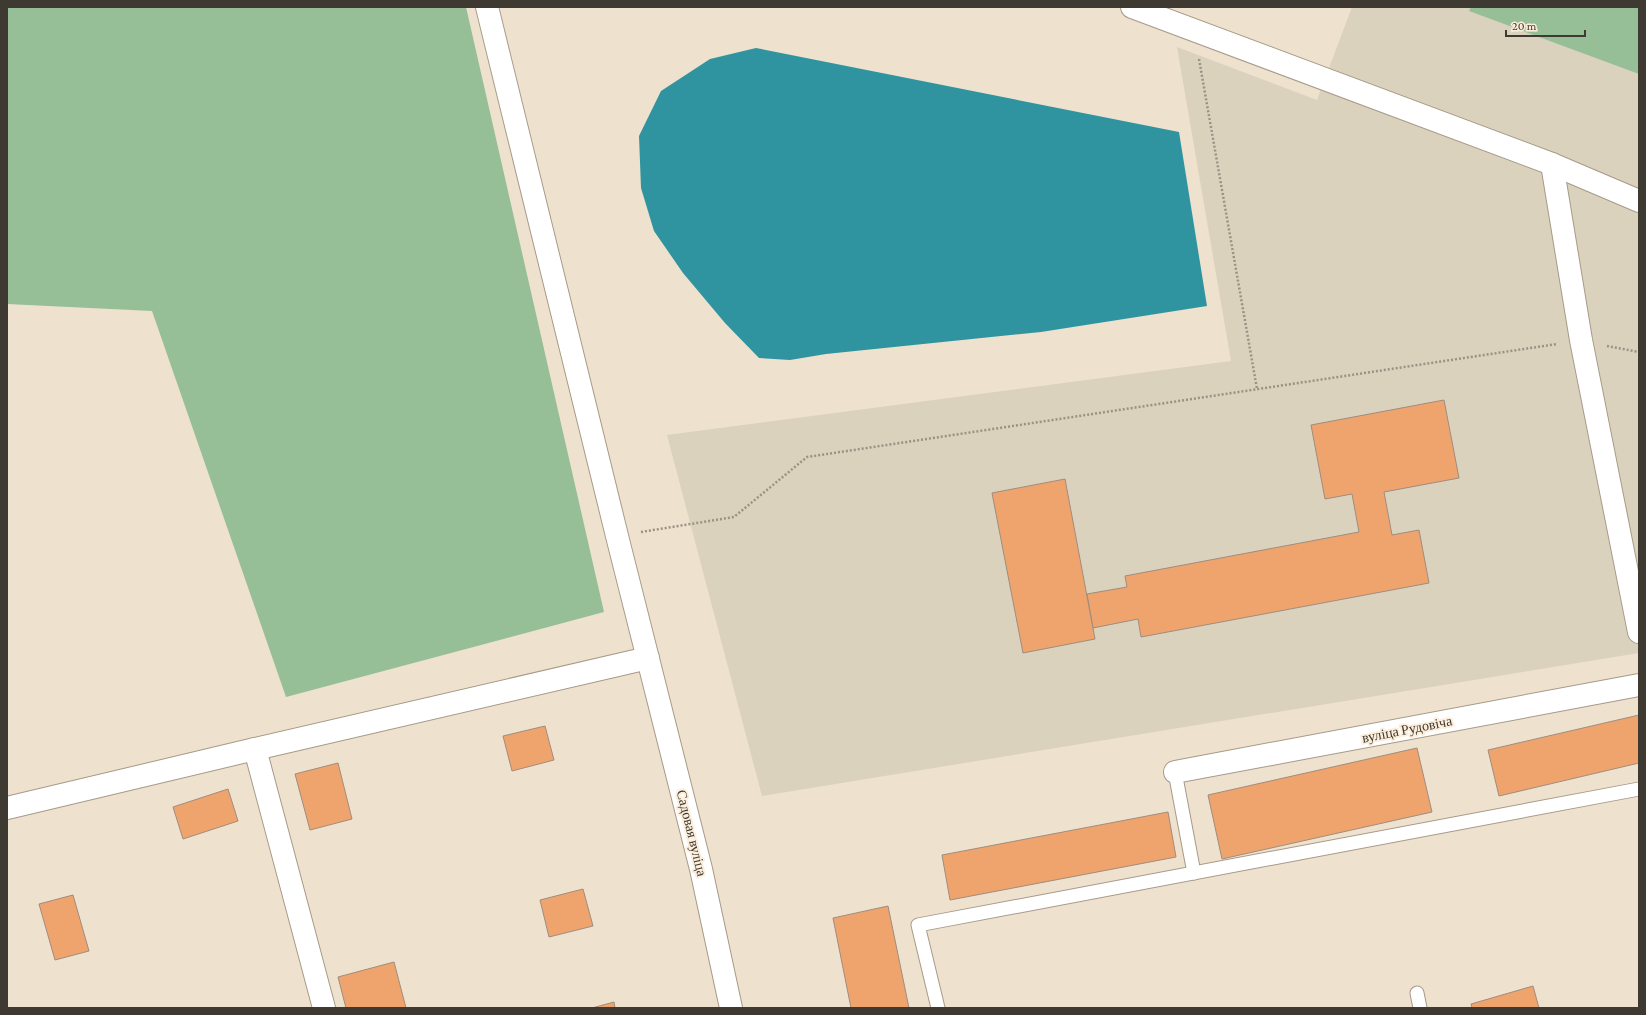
<svg xmlns="http://www.w3.org/2000/svg" width="1646" height="1015" font-family="'Crimson Pro',serif">
<style>
.education{fill:#dad2bd}
.green{fill:#96bf97}
.water{fill:#2f949f}
.building{fill:#f0a46d;stroke:#9f8c7f}
.lines{fill:none;stroke-linecap:round;stroke-linejoin:round}
.service-casing{stroke:#a79a89;stroke-width:15}
.minor-casing{stroke:#a79a89;stroke-width:24}
.tertiary-casing{stroke:#a79a89;stroke-width:24}
.path{stroke:#9b9184;stroke-width:2.5;stroke-dasharray:2 2;stroke-linecap:butt}
.service{stroke:#fff;stroke-width:13}
.minor{stroke:#fff;stroke-width:22}
.tertiary{stroke:#fff;stroke-width:22}
.labels{text-anchor:middle;stroke-width:4;stroke-linejoin:round;paint-order:stroke}
.street-label{font-size:14px;fill:#3e3931;stroke:#fceedb}
</style>
<rect width="100%" height="100%" fill="#eee1ce"/>
<path class="education" d="M1352,7H1639V653L762,796L667,435L1231,361L1177,47L1317,100Z"/>
<g class="green">
<path d="M7,7H466L604,612L286,697L152,311L7,304Z"/>
<path d="M1471,7H1639V74L1469,11Z"/>
</g>
<path class="water" d="M756,48L1179,132L1207,306L1041,332L826,354L790,360L759,358L725,323L683,273L654,231L641,188L639,136L661,91L710,59Z"/>
<g class="building">
<path d="M1444,400L1459,478L1384,492L1392,535L1419,530L1429,583L1141,637L1138,619L1093,628L1087,594L1127,587L1125,576L1359,532L1352,494L1325,499L1311,425Z"/>
<path d="M1065,479L1095,639L1023,653L992,493Z"/>
<path d="M1639,715V763L1499,796L1488,750Z"/>
<path d="M545,726L554,760L512,771L503,736Z"/>
<path d="M1417,748L1432,812L1222,859L1208,795Z"/>
<path d="M338,763L352,819L310,830L295,774Z"/>
<path d="M228,789L238,821L183,839L173,807Z"/>
<path d="M1168,812L1176,857L950,900L942,855Z"/>
<path d="M583,889L593,926L549,937L540,900Z"/>
<path d="M73,895L89,951L55,960L39,904Z"/>
<path d="M888,906L909,1008H851L833,918Z"/>
<path d="M394,962L406,1008H346L338,977Z"/>
<path d="M1533,986L1539,1008H1472L1471,1004Z"/>
<path d="M614,1002L615,1008H592Z"/>
</g>
<g class="lines">
<g class="service-casing">
<g id="service">
<path d="M1175,772L1194,873"/>
<path d="M1417,993L1420,1008"/>
<path d="M938,1008L918,925L1639,789"/>
</g>
</g>
<g class="minor-casing">
<g id="minor">
<path d="M487,7L617,536L701,869L731,1008"/>
<path d="M1552,164L1581,340L1639,632"/>
<path d="M255,749L324,1008"/>
<path d="M1175,772L1639,685"/>
<path d="M7,808L255,749L648,658"/>
</g>
</g>
<g class="tertiary-casing">
<path id="tertiary" d="M1132,7L1552,164L1639,201"/>
</g>
<g class="path">
<path d="M1199,59L1257,389"/>
<path d="M1607,346L1639,352"/>
<path d="M641,532L734,517L807,457L1557,344"/>
</g>
<use href="#service" class="service"/>
<use href="#minor" class="minor"/>
<use href="#tertiary" class="tertiary"/>
</g>
<g class="labels">
<g class="street-label">
<text transform="translate(1407 729) rotate(-11)" y="5">вуліца Рудовіча</text>
<text transform="translate(692 833) rotate(76)" y="5">Садовая вуліца</text>
</g>
</g>
<rect width="1646" height="1015" fill="none" stroke="#3e3931" stroke-width="16"/>
<path d="M1506 30v6h79v-6" fill="none" stroke="#3e3931" stroke-width="2"/>
<text x="1512" y="30" font-size="12" fill="#3e3931" stroke="#fceedb" stroke-width="3" paint-order="stroke">20 m</text>
</svg>
